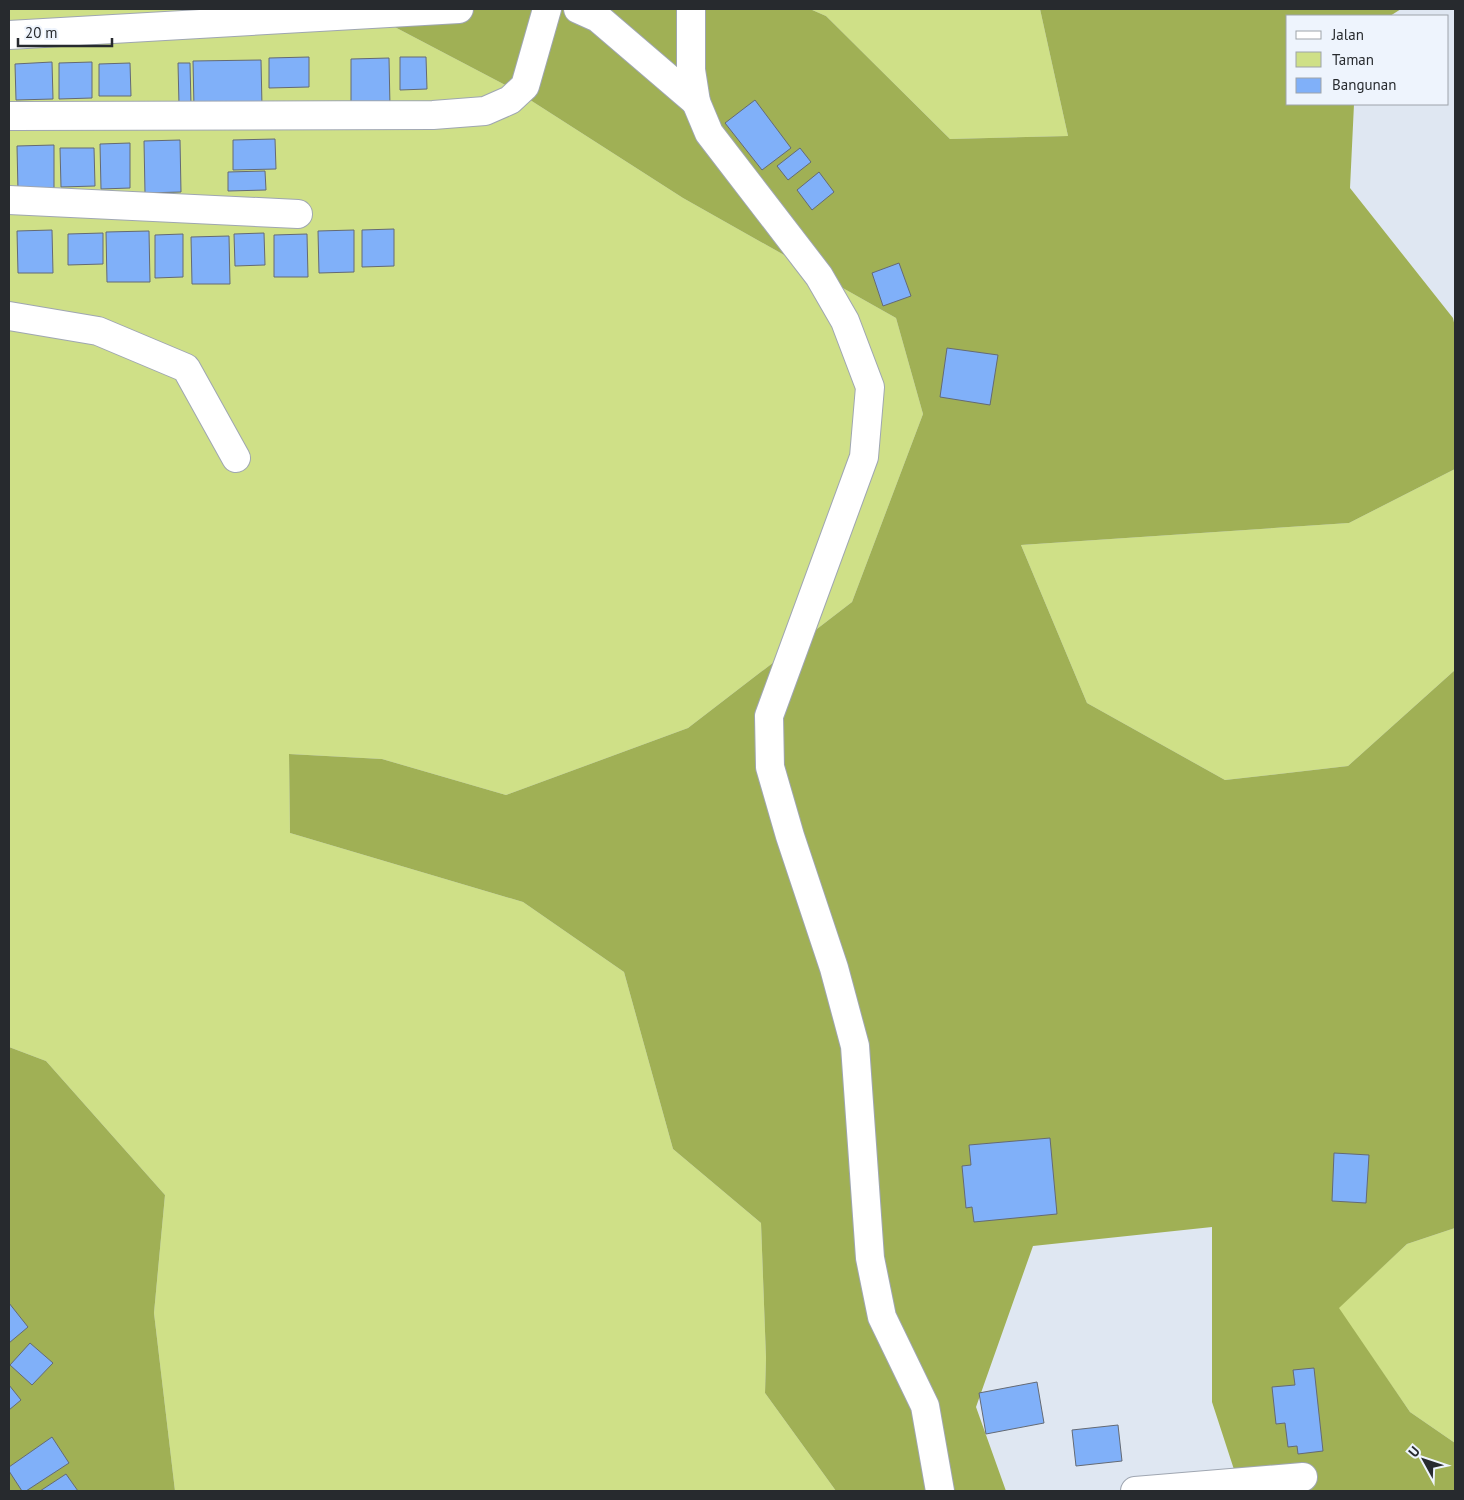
<svg xmlns="http://www.w3.org/2000/svg" width="1464" height="1500" font-family="'PT Sans',sans-serif">
<style>
.green{fill:#cfe087}
.forest{fill:#a0b055}
.building{fill:#80b0f9;stroke:#646a74}
.lines{fill:none;stroke-linecap:round;stroke-linejoin:round}
.street-casing{stroke:#9fa6b1;stroke-width:30}
.street{stroke:#fff;stroke-width:28}
</style>
<rect width="100%" height="100%" fill="#dfe7f2"/>
<g class="green">
<path d="M9,9H333L389,24L513,89L683,198L896,318L923,414L852,602L688,728L506,795L382,759L289,754L290,833L523,902L624,972L673,1149L761,1223L766,1358L765,1393L836,1491H175L154,1313L165,1195L46,1061L9,1047Z"/>
<path d="M810,9H1040L1068,136L950,139L826,16Z"/>
<path d="M1455,469V670L1348,766L1225,780L1087,703L1021,545L1349,523Z"/>
<path d="M1455,1228V1443L1410,1412L1338,1308L1407,1244Z"/>
</g>
<g class="forest">
<path d="M333,9H810L826,16L950,139L1068,136L1040,9H1401L1390,16H1288V104H1354L1350,188L1453,318L1455,327V469L1349,523L1021,545L1087,703L1225,780L1348,766L1455,670V1228L1407,1244L1339,1308L1410,1412L1455,1443V1491H1241L1212,1402V1227L1033,1246L976,1407L1006,1491H836L765,1393L766,1358L761,1223L673,1149L624,972L523,902L290,833L289,754L382,759L506,795L688,728L852,602L923,414L896,318L683,198L513,89L389,24Z"/>
<path d="M9,1047L46,1061L165,1195L154,1313L175,1491H9Z"/>
</g>
<g class="building">
<path d="M309,57V87L269,88V58Z"/>
<path d="M400,57H426L427,89L400,90Z"/>
<path d="M389,58L390,107L351,108V59Z"/>
<path d="M261,60L262,107L194,108L193,61Z"/>
<path d="M52,62L53,99L16,100L15,64Z"/>
<path d="M92,62V98L59,99V63Z"/>
<path d="M130,63L131,96H99V64Z"/>
<path d="M178,63H190L191,105H179Z"/>
<path d="M755,100L791,148L762,170L725,123Z"/>
<path d="M275,139L276,169L233,170V140Z"/>
<path d="M180,140L181,192L145,193L144,141Z"/>
<path d="M130,143V188L101,189L100,144Z"/>
<path d="M54,145V191H18L17,146Z"/>
<path d="M60,148H94L95,186L61,187Z"/>
<path d="M800,148L811,162L788,180L777,166Z"/>
<path d="M265,171L266,190L228,191V172Z"/>
<path d="M819,172L834,192L812,210L797,190Z"/>
<path d="M394,229V266L362,267V230Z"/>
<path d="M52,230L53,273H18L17,231Z"/>
<path d="M354,230V272L319,273L318,231Z"/>
<path d="M149,231L150,282H107L106,232Z"/>
<path d="M103,233V264L68,265V234Z"/>
<path d="M264,233L265,265L235,266L234,234Z"/>
<path d="M183,234V277L155,278V235Z"/>
<path d="M307,234L308,277H274V235Z"/>
<path d="M229,236L230,284H192L191,237Z"/>
<path d="M899,263L911,296L883,306L872,273Z"/>
<path d="M947,348L998,355L990,405L940,397Z"/>
<path d="M1050,1138L1057,1214L974,1222L972,1207L966,1208L962,1166L971,1165L969,1145Z"/>
<path d="M1334,1153L1369,1155L1366,1203L1332,1201Z"/>
<path d="M9,1303L28,1327L9,1343Z"/>
<path d="M30,1343L53,1363L32,1385L10,1365Z"/>
<path d="M1314,1368L1323,1451L1298,1454L1297,1446L1288,1447L1285,1423L1276,1424L1272,1387L1295,1385L1293,1370Z"/>
<path d="M1037,1382L1044,1423L986,1434L979,1393Z"/>
<path d="M9,1385L21,1400L9,1410Z"/>
<path d="M1118,1425L1122,1461L1076,1466L1072,1430Z"/>
<path d="M52,1437L69,1463L26,1491H22L9,1471V1467Z"/>
<path d="M66,1474L78,1491H40Z"/>
</g>
<g class="lines">
<g class="street-casing">
<g id="street">
<path d="M578,9L598,18L696,102"/>
<path d="M691,9V70L696,102L709,133L819,276L845,321L870,387L864,457L769,716L770,767L790,836L834,968L855,1046L870,1258L882,1317L925,1406L940,1491"/>
<path d="M9,35L459,9"/>
<path d="M9,116L433,115L485,111L510,100L525,86L547,9"/>
<path d="M9,200L298,214"/>
<path d="M9,316L98,331L186,368L236,458"/>
<path d="M1135,1491L1303,1477"/>
</g>
</g>
<use href="#street" class="street"/>
</g>
<rect width="1464" height="1500" fill="none" stroke="#272a2e" stroke-width="20"/>
<rect x="1286" y="15" width="162" height="90" fill="#eef4fd" stroke="#9ea3aa"/>
<rect x="1296" y="31" width="25" height="8" fill="#ffffff" stroke="#9ea3aa"/>
<text x="1332" y="40" font-size="15" fill="#272a2e">Jalan</text>
<rect x="1296" y="52" width="25" height="15" fill="#cfe087" stroke="#9ea3aa"/>
<text x="1332" y="65" font-size="15" fill="#272a2e">Taman</text>
<rect x="1296" y="78" width="25" height="15" fill="#80b0f9" stroke="#9ea3aa"/>
<text x="1332" y="90" font-size="15" fill="#272a2e">Bangunan</text>
<g transform="translate(1424 1460) rotate(310)" stroke="#eef4fd" stroke-width="4" paint-order="stroke">
<path d="M0-4L9 19L0 12L-9 19Z" fill="#272a2e"/>
<text y="-8" font-size="14" font-weight="bold" text-anchor="middle" fill="#272a2e">U</text>
</g>
<path d="M18 38v8h94v-8" fill="none" stroke="#272a2e" stroke-width="2.5"/>
<text x="25" y="38" font-size="15" fill="#272a2e" stroke="#eef4fd" stroke-width="4" paint-order="stroke">20 m</text>
</svg>
